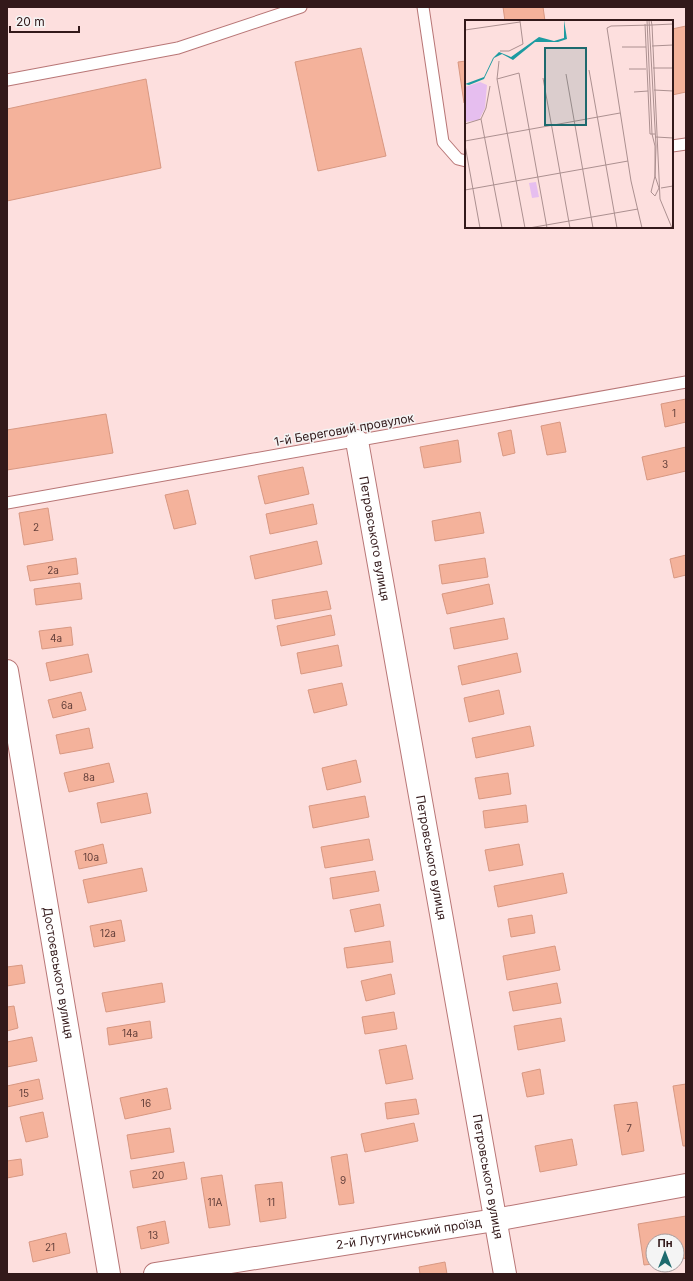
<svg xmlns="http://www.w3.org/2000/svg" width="693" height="1281" font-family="Inter,sans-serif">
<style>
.building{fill:#f4b29b;stroke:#d89882}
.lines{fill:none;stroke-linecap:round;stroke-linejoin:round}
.service-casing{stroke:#b87676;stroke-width:13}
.minor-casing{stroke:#b87676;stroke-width:24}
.service{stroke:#fff;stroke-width:11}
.minor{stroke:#fff;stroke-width:22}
.labels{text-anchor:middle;stroke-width:3;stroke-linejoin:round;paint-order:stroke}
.number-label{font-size:10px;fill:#633f3a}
.street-label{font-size:12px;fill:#33191a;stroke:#f4f4f4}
.inset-road{fill:none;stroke:#ac9090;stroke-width:1}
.view{fill:#1d6a6e;fill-opacity:0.15;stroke:#1d6a6e;stroke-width:2}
.inset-edge{fill:none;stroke:#33191a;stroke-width:2}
</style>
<rect width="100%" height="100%" fill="#fddfde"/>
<g class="building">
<path d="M503,7H543L545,21H505Z"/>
<path d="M686,26V92L672,95V29Z"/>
<path d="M361,48L386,156L318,171L295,62Z"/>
<path d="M466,61V103H464L458,62Z"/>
<path d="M146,79L161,168L7,201V109Z"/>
<path d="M686,399V422L665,427L661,404Z"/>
<path d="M106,414L113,453L7,470V430Z"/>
<path d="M560,422L566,452L547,455L541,426Z"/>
<path d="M511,430L515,453L503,456L498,433Z"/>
<path d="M458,440L461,462L424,468L420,447Z"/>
<path d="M686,447V471L647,480L642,457Z"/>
<path d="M303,467L309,494L265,504L258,476Z"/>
<path d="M188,490L196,524L174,529L165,495Z"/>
<path d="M313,504L317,524L270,534L266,514Z"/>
<path d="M48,508L53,540L24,545L19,513Z"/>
<path d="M480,512L484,533L435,541L432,521Z"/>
<path d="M317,541L322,564L255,579L250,556Z"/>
<path d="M686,555V575L674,578L670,559Z"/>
<path d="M76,558L78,574L30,581L27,566Z"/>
<path d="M485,558L488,577L442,584L439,565Z"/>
<path d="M80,583L82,599L36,605L34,589Z"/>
<path d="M489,584L493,604L447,614L442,594Z"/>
<path d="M327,591L331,609L275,619L272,600Z"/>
<path d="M331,615L335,635L281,646L277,626Z"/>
<path d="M504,618L508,639L454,649L450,628Z"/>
<path d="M71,627L73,645L42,649L39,631Z"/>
<path d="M338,645L342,666L301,674L297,653Z"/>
<path d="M517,653L521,672L462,685L458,666Z"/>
<path d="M88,654L92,672L50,681L46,663Z"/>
<path d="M342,683L347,705L314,713L308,690Z"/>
<path d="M499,690L504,714L469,722L464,698Z"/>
<path d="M81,692L86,710L53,718L48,700Z"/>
<path d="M530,726L534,746L476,758L472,738Z"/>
<path d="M89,728L93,748L60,754L56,735Z"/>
<path d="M356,760L361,782L327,790L322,768Z"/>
<path d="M109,763L114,782L69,792L64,773Z"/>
<path d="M508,773L511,794L479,799L475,778Z"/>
<path d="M147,793L151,813L101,823L97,803Z"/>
<path d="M365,796L369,817L313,828L309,806Z"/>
<path d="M526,805L528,822L485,828L483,811Z"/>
<path d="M369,839L373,860L325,868L321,847Z"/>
<path d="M103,844L107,863L79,869L75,851Z"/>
<path d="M519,844L523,865L489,871L485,850Z"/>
<path d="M142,868L147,891L88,903L83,880Z"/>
<path d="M375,871L379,891L333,899L330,878Z"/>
<path d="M563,873L567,893L498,907L494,886Z"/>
<path d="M380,904L384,926L355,932L350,910Z"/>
<path d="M532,915L535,933L511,937L508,919Z"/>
<path d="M121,920L125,941L94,947L90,926Z"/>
<path d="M390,941L393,962L347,968L344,948Z"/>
<path d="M555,946L560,970L507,980L503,956Z"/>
<path d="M22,965L25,983L7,986V967Z"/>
<path d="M391,974L395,994L366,1001L361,981Z"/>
<path d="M162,983L165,1002L106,1012L102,993Z"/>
<path d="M557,983L561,1003L513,1011L509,992Z"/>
<path d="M14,1006L18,1028L7,1031V1007Z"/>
<path d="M394,1012L397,1029L365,1034L362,1017Z"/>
<path d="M561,1018L565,1041L518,1050L514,1026Z"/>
<path d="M150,1021L152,1038L109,1045L107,1028Z"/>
<path d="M32,1037L37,1061L7,1067V1042Z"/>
<path d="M406,1045L413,1079L386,1084L379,1050Z"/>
<path d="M540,1069L544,1094L527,1097L522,1073Z"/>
<path d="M39,1079L43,1099L7,1107V1086Z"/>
<path d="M686,1084V1146H683L673,1086Z"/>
<path d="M167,1088L171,1109L125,1119L120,1098Z"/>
<path d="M416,1099L419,1114L387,1119L385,1103Z"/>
<path d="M637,1102L644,1151L622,1155L614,1105Z"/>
<path d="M43,1112L48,1137L26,1142L20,1117Z"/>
<path d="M414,1123L418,1141L365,1152L361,1134Z"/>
<path d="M170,1128L174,1152L131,1159L127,1135Z"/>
<path d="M572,1139L577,1165L540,1172L535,1146Z"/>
<path d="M347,1154L354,1203L339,1205L331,1157Z"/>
<path d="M21,1159L23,1175L7,1178V1161Z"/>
<path d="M184,1162L187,1179L133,1188L130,1171Z"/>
<path d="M222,1175L230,1225L209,1228L201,1178Z"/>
<path d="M282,1182L286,1218L260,1222L255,1185Z"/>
<path d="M686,1216V1258L677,1260V1241H653V1264L644,1265L638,1224Z"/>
<path d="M165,1221L169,1243L141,1249L137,1227Z"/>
<path d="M66,1233L70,1253L33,1262L29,1242Z"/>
<path d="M445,1262L447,1274H420L419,1267Z"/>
</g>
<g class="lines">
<g class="service-casing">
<g id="service">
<path d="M423,7L443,142L458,159L466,161"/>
<path d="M7,80L178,48L301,7"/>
<path d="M672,146L686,144"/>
<path d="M7,503L686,382"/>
</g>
</g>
<g class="minor-casing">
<g id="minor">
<path id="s1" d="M357,441L505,1274"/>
<path id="s2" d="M7,671L109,1274"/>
<path id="s3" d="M155,1274L495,1220L686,1185"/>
</g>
</g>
<use href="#service" class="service"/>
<use href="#minor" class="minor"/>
</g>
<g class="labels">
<g class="number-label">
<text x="674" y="417">1</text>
<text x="665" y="468">3</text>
<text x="36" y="531">2</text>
<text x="53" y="574">2а</text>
<text x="56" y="642">4а</text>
<text x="67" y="709">6а</text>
<text x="89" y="781">8а</text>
<text x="91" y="861">10а</text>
<text x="108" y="937">12а</text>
<text x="130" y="1037">14а</text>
<text x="24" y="1097">15</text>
<text x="146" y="1107">16</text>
<text x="629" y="1132">7</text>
<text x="158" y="1179">20</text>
<text x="343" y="1184">9</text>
<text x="215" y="1206">11А</text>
<text x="271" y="1206">11</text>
<text x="153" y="1239">13</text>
<text x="50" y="1251">21</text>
</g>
<g class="street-label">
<text transform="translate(344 430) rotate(-10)" y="4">1-й Береговий провулок</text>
<text dy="4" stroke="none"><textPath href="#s1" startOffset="99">Петровського вулиця</textPath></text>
<text dy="4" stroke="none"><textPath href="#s1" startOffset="423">Петровського вулиця</textPath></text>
<text dy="4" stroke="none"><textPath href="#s2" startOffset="306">Достоєвського вулиця</textPath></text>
<text dy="4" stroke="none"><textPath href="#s1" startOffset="747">Петровського вулиця</textPath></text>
<text dy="4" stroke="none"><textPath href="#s3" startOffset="257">2-й Лутугинський проїзд</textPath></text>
</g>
</g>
<g transform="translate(465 20)">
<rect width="208" height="208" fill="#fddfde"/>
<path d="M15,62L22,65L20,88L14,100L0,102V67ZM71,162L74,177L67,178L64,163Z" fill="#e6beef"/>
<path d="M99,0L102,19L93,22H70L48,40L37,34L29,38L19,59L4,65L0,64L19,57L28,38L34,32L46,37L74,17L89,21L99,18Z" fill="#1d9ba1"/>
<path class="inset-road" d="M182,0L187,114L190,126V156L186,172L190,176L194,168L190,156L191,126L184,0M180,4L185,114H190M0,10L55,2M187,26L208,25M157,27H181M35,31H44L58,24L55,1M188,48H208M164,49H181M124,50L152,208M101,54L128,208M78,58L105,208M32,59L34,41M189,70L208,71M169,72L183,71M16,99L37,208M0,104L16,99L21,88L25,66M191,117L208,118M0,121L155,93M0,125L15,208M196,168L208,166M0,170L163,141M60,208L32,59L54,53L82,208M64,208L173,189M177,208L166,161L142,8L146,6L187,5L186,0M207,208L195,179L187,5L208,4"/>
<path class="view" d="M80,28H121V105H80Z"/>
<rect width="208" height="208" class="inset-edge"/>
</g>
<rect width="693" height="1281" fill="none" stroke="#33191a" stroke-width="16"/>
<g transform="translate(665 1253)"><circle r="19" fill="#f4f4f4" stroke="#a79c9d"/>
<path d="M0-3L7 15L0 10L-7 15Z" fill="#1d6a6e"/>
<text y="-6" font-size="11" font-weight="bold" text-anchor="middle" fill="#33191a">Пн</text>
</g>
<path d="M10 26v6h69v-6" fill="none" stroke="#33191a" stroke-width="2"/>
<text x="16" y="26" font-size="12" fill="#33191a" stroke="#f4f4f4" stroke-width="3" paint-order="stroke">20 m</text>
</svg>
